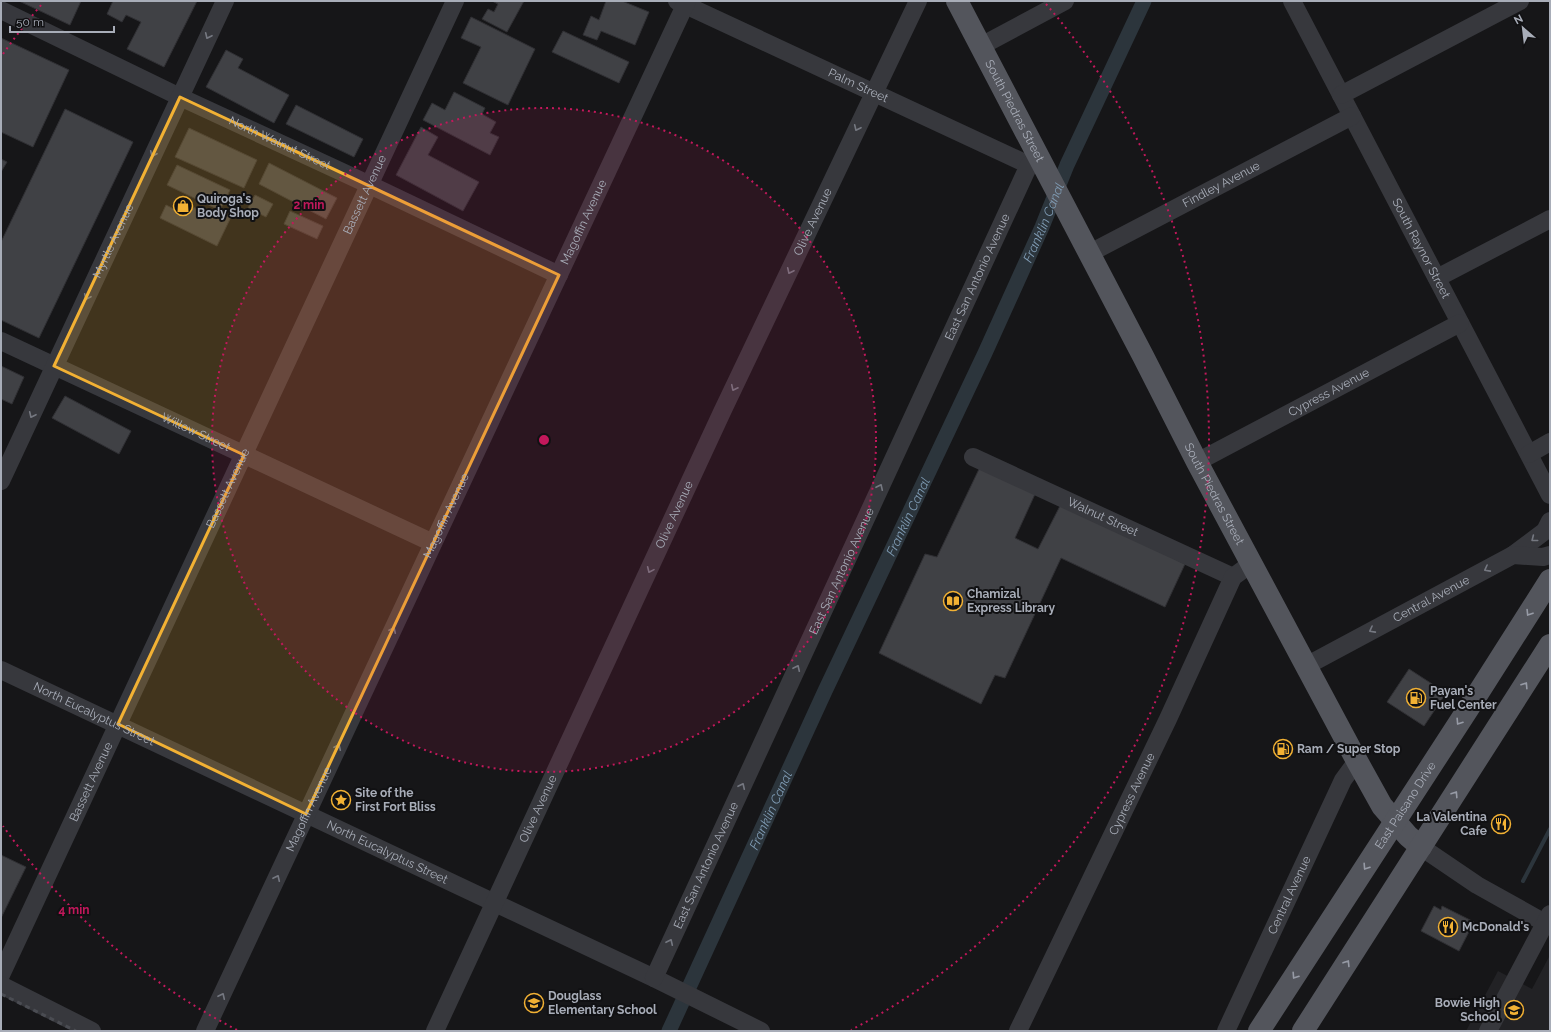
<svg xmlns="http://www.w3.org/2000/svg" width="1551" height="1032" font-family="Raleway,sans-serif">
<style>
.built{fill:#222225}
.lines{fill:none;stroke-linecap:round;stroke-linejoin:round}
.stream{stroke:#2c353c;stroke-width:4}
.canal{stroke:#2c353c;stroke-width:15}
.building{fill:#404145;stroke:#303034}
.minor{stroke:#37383d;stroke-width:18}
.major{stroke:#53555c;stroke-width:22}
.rail{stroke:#4a4c52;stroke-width:3;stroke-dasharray:5 4;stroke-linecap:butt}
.oneway{stroke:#757881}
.oneway2{stroke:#979ba6}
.marked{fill:#f2b134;fill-opacity:0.2;stroke:#f2b134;stroke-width:3;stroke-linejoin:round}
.ring{fill:none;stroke:#c2185b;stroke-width:2;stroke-dasharray:2 4}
.labels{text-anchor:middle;stroke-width:4;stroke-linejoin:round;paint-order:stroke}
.street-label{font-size:12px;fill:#a8adb8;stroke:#111113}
.poi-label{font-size:12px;font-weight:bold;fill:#a8adb8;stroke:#111113;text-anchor:start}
.water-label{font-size:13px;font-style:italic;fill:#7f9bb3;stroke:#111113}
.centre{fill:#c2185b;stroke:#111113;stroke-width:2}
.ring-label{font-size:12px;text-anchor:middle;font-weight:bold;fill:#c2185b;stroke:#111113;stroke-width:4;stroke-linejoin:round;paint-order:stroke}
</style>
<rect width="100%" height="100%" fill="#161618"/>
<path class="built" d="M1550,955V1031H1466L1498,971L1532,989Z"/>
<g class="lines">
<path class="stream" d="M1523,881L1550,829"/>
<path class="canal" id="s1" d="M669,1031L825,691L985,353L1042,227L1067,165L1144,1"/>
</g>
<g class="building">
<path d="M19,1H81L70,25Z"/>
<path d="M113,1H197L164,67L127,49L141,22L126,15L122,22L107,14Z"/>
<path d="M492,1H524L507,32L482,19L488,9L494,12L498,4Z"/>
<path d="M606,1H622L649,12L635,45L601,31L597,40L583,35L591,16L599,20Z"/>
<path d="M471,17L535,49L508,105L463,83L481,47L461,38Z"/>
<path d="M563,31L629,62L619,83L552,52Z"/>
<path d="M1,38L69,70L33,147L1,132Z"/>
<path d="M226,50L243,59L238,68L289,95L274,123L206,87Z"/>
<path d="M454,92L485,108L482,114L496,122L490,133L499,137L490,155L423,120L432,103L445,110Z"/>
<path d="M296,105L363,139L354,157L286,124Z"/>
<path d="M65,109L133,142L39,338L1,320V242Z"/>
<path d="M421,127L438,137L428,155L479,182L463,211L396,175Z"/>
<path d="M189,128L257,160L244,188L175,157Z"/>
<path d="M1,159L7,162L1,172Z"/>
<path d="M269,163L337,198L326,219L259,184Z"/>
<path d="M177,165L230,190L219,212L231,217L217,246L160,218L166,205L176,210L181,201L213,217L217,209L167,185Z"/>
<path d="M255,195L273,204L266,217L248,208Z"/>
<path d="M290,211L323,226L317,239L284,224Z"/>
<path d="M1,366L24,377L12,404L1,399Z"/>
<path d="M65,396L131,431L119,454L52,418Z"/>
<path d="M980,467L1036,492L1015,538L1038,549L1061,504L1185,564L1165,607L1061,558L1005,678L995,675L981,704L879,653L925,554L937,557Z"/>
<path d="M1409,669L1446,693L1424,726L1387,702Z"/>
<path d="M1,855L26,867L1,918Z"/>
<path d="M1434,906L1441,910L1442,906L1474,922L1459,951L1421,931Z"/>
</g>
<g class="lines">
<g class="minor">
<path id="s2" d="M677,1L1029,165L1039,160"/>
<path id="s3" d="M1292,1L1550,495"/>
<path id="s4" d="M1,10L180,97L370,185L559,275"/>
<path d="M981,46L1065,1"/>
<path d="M1341,95L1520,1"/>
<path id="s5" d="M1090,253L1352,116"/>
<path d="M1437,278L1550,219"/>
<path id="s6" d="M1,341L433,543"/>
<path d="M1529,454L1550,442"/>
<path id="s7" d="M973,457L1233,577"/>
<path id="s8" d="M1197,462L1460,323"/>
<path id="s9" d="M1,481L225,1"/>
<path d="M1513,555L1545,531L1550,521"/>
<path id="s10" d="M1306,666L1513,555L1543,557L1550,555"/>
<path id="s11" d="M1,670L654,978L761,1031"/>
<path d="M1421,847L1477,885L1545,923"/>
<path id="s12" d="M1,975L455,1"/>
<path id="s13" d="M654,978L1029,165"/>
<path d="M1,985L92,1031"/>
<path id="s14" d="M205,1031L687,1"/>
<path id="s15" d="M435,1031L722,412L918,1"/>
<path id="s16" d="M1018,1031L1168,719L1233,577L1252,563"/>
<path id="s17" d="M1226,1031L1343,780L1357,761"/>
<path d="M1488,1031L1550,914"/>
</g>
<g class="major">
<path id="s18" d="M957,1L1143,356L1197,462L1357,761L1382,806L1408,836L1421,847"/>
<path id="s19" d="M1259,1031L1468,709L1550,580"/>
<path d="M1303,1031L1550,645"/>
</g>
<path class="rail" d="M1,994L76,1031"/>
</g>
<defs><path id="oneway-chevron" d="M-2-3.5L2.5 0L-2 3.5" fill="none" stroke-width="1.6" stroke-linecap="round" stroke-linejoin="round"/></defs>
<g class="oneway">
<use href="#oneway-chevron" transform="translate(208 36) rotate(115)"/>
<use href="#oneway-chevron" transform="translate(857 128) rotate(115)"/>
<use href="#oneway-chevron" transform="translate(153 154) rotate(115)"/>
<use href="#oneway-chevron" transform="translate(790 271) rotate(115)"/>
<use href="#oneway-chevron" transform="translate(87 297) rotate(115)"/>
<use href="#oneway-chevron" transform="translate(734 388) rotate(116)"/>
<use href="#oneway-chevron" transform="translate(32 415) rotate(115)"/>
<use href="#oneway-chevron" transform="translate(880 487) rotate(-65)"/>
<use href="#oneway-chevron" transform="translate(1534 539) rotate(142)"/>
<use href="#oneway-chevron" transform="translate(1487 569) rotate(152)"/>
<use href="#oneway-chevron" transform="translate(650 570) rotate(114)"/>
<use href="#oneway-chevron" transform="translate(393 630) rotate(-65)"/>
<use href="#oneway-chevron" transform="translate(1372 630) rotate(152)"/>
<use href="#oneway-chevron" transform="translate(797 668) rotate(-65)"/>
<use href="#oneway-chevron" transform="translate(338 747) rotate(-65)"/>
<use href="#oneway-chevron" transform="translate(742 786) rotate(-65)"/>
<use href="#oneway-chevron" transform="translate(277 878) rotate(-65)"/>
<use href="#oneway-chevron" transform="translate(670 942) rotate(-65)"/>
<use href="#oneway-chevron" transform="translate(222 996) rotate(-65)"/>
</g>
<g class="oneway2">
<use href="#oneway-chevron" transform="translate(1529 613) rotate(122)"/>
<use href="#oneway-chevron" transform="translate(1525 685) rotate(-57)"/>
<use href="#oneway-chevron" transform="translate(1459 722) rotate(123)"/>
<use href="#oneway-chevron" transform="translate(1455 794) rotate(-57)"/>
<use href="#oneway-chevron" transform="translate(1366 867) rotate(123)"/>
<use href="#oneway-chevron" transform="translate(1347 963) rotate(-58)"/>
<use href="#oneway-chevron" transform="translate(1295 976) rotate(123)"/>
</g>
<path class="marked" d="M180,97L559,275L306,814L118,724L244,455L54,366Z"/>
<circle cx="544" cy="440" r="332" fill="#c2185b" fill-opacity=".12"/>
<g class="ring">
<circle cx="544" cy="440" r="332"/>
<path d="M237 1030A665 665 0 0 1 3 826M3 54A665 665 0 0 1 42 4M1046 4A665 665 0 0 1 851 1030"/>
</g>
<defs>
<g id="shop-ring" transform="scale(1)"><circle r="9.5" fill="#111113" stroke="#f2b134" stroke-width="1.5"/><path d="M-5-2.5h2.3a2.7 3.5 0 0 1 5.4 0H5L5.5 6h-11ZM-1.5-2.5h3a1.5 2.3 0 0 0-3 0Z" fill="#f2b134"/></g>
<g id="library-ring" transform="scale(1)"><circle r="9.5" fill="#111113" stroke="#f2b134" stroke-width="1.5"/><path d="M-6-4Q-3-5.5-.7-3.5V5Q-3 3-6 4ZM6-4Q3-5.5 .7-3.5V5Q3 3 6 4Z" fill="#f2b134"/></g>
<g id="fuel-ring" transform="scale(1)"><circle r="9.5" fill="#111113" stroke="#f2b134" stroke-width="1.5"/><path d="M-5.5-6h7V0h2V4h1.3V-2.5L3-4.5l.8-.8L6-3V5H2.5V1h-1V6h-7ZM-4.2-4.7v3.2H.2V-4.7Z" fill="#f2b134"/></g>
<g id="sight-ring" transform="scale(1)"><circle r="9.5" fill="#111113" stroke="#f2b134" stroke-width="1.5"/><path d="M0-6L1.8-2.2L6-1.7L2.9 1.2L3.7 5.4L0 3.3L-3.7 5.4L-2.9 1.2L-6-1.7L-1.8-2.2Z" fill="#f2b134"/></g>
<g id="restaurant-ring" transform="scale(1)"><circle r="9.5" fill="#111113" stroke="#f2b134" stroke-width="1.5"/><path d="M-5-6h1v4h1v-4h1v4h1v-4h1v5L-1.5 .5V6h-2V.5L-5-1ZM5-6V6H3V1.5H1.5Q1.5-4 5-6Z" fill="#f2b134"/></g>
<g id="school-ring" transform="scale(1)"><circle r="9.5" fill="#111113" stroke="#f2b134" stroke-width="1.5"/><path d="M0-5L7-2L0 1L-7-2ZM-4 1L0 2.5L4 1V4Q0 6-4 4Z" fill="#f2b134"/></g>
</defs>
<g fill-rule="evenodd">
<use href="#shop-ring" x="183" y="206"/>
<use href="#library-ring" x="953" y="601"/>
<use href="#fuel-ring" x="1416" y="698"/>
<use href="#fuel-ring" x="1283" y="749"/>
<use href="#sight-ring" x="341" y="800"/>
<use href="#restaurant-ring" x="1501" y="824"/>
<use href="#restaurant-ring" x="1448" y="927"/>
<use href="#school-ring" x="534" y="1003"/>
<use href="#school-ring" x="1514" y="1010"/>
</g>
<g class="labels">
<g class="street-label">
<text dy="4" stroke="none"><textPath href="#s2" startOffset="200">Palm Street</textPath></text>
<text dy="4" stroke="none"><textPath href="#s18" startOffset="124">South Piedras Street</textPath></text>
<text dy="4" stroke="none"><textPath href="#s4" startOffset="309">North Walnut Street</textPath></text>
<text dy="4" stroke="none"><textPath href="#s5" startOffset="148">Findley Avenue</textPath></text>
<text dy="4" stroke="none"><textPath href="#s12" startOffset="861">Bassett Avenue</textPath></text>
<text dy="4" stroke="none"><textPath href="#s14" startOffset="893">Magoffin Avenue</textPath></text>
<text dy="4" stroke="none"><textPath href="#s15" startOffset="893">Olive Avenue</textPath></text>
<text dy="4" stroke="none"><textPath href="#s9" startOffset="265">Myrtle Avenue</textPath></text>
<text dy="4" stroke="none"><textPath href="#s3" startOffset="279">South Raynor Street</textPath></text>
<text dy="4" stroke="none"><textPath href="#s13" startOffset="772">East San Antonio Avenue</textPath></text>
<text dy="4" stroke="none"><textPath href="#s8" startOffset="149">Cypress Avenue</textPath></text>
<text dy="4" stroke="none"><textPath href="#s6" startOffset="215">Willow Street</textPath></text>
<text dy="4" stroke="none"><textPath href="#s12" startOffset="537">Bassett Avenue</textPath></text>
<text dy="4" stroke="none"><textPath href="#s18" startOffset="556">South Piedras Street</textPath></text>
<text dy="4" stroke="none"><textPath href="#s15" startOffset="569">Olive Avenue</textPath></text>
<text dy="4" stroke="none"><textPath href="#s14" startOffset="569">Magoffin Avenue</textPath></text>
<text dy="4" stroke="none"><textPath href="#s7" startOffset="143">Walnut Street</textPath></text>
<text dy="4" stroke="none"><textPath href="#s13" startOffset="448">East San Antonio Avenue</textPath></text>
<text dy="4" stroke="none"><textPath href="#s10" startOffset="142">Central Avenue</textPath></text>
<text dy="4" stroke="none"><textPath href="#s11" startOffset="103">North Eucalyptus Street</textPath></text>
<text dy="4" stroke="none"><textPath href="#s12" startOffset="213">Bassett Avenue</textPath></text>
<text dy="4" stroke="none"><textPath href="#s16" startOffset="263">Cypress Avenue</textPath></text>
<text dy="4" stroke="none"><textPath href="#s19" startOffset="269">East Paisano Drive</textPath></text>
<text dy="4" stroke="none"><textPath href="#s14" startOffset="245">Magoffin Avenue</textPath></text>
<text dy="4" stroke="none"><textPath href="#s15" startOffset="245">Olive Avenue</textPath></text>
<text dy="4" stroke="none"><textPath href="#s11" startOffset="427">North Eucalyptus Street</textPath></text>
<text dy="4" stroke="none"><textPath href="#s13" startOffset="124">East San Antonio Avenue</textPath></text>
<text dy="4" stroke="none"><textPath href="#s17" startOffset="150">Central Avenue</textPath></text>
</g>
<g class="poi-label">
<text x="197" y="203">Quiroga's<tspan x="197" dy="14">Body Shop</tspan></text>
<text x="967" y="598">Chamizal<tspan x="967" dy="14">Express Library</tspan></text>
<text x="1430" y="695">Payan's<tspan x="1430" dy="14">Fuel Center</tspan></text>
<text x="1297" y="753">Ram / Super Stop</text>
<text x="355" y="797">Site of the<tspan x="355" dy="14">First Fort Bliss</tspan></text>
<text x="1487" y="821" text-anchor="end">La Valentina<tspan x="1487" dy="14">Cafe</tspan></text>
<text x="1462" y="931">McDonald's</text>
<text x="548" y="1000">Douglass<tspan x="548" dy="14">Elementary School</tspan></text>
<text x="1500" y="1007" text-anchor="end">Bowie High<tspan x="1500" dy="14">School</tspan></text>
</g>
<g class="water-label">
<text dy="5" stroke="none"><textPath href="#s1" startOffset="891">Franklin Canal</textPath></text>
<text dy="5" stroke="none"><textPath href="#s1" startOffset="567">Franklin Canal</textPath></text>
<text dy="5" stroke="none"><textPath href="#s1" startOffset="243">Franklin Canal</textPath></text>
</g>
</g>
<circle cx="544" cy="440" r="6" class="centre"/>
<g class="ring-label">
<text x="309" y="209">2 min</text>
<text x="74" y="914">4 min</text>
</g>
<rect width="1551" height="1032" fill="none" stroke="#a8adb8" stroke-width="4"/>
<g transform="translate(1523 28) rotate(332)" stroke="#111113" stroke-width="3" paint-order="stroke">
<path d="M0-3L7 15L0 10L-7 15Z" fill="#a8adb8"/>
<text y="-6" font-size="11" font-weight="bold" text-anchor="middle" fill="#a8adb8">N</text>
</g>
<path d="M10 26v6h104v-6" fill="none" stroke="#a8adb8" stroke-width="2"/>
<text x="16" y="26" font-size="12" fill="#a8adb8" stroke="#111113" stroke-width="3" paint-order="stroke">50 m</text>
</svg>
